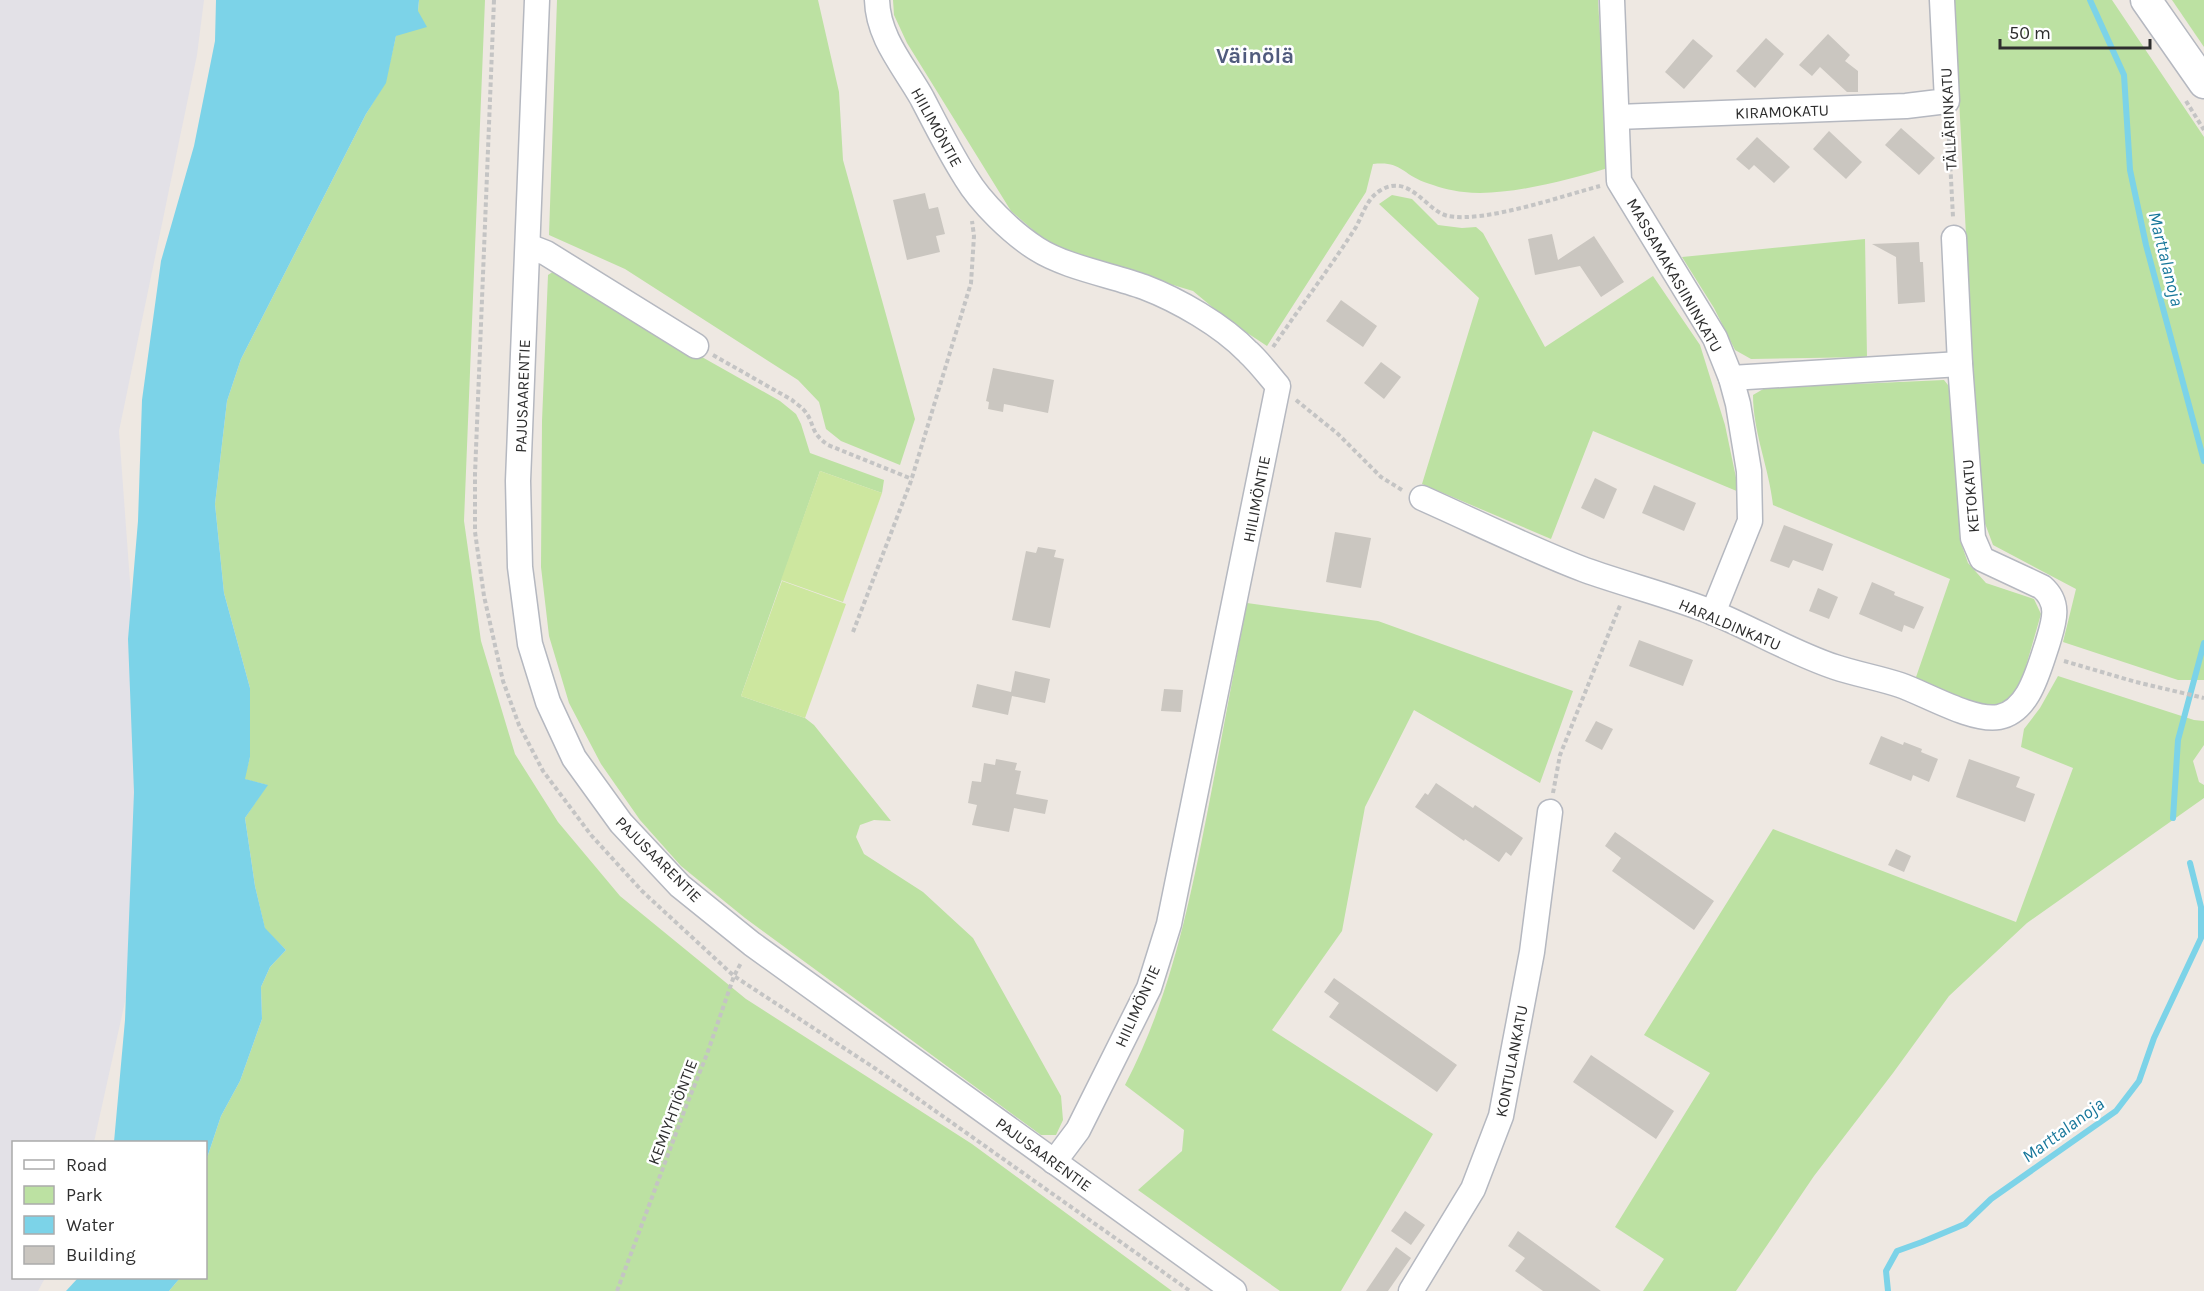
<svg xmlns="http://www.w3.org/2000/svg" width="2204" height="1291" font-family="Karla,sans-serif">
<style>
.industrial{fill:#e3e1e7}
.green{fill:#bce1a2}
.pitch{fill:#cde79f}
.water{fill:#7cd3e8}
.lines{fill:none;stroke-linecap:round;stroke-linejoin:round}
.stream{stroke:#7cd3e8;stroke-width:6}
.building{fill:#cac6c0}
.minor-casing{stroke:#b5b8c0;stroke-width:27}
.tertiary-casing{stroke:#b5b8c0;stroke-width:33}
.path{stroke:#c4c4c4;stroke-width:4;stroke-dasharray:4.5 3;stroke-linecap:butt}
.minor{stroke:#fff;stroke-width:24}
.tertiary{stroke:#fff;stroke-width:30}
.labels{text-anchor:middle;stroke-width:5;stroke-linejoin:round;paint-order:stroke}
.street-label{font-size:16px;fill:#2e2e2e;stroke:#fff}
.water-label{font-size:18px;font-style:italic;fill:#16769a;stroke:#fff}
.district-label{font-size:22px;font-weight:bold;fill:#505b7d;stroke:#fff}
</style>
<rect width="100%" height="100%" fill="#eee8e2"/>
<path class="industrial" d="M0,0H204L197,55L119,431L139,705L128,988L94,1142H14V1278H45L38,1291H0Z"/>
<g class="green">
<path d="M419,0H485L464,521L481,641L515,754L558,822L620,896L746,999L972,1144L1172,1291H169L180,1278H206V1161L221,1116L240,1081L262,1019L261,987L270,967L286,950L265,929L255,886L245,818L267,785L244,779L250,757V688L224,593L215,504L227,401L241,359L366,114L385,83L396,36L418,11Z"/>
<path d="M557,0H818L839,92L843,160L915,419L900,465L841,441L826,429L819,402L798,380L625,269L549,235Z"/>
<path d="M893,0H1598L1608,168C1568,180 1505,197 1464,192C1451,191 1435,186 1424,182C1401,173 1401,161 1373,164L1366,192L1267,346L1229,321L1193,291L1113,267L1049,244L1011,211L907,43L894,15Z"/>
<path d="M1954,0H2112L2204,137V680H2178L2063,642L2076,589L1993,545L1980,510Z"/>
<path d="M2172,0H2204V47Z"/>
<path d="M1392,195L1412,199L1438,225L1462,228L1476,227L1483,233L1545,347L1653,276L1700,345L1725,425L1739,492L1593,431L1551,539L1422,484L1479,298L1379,204Z"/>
<path d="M1865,239L1867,357L1751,359L1735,350L1714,308L1682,257Z"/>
<path d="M554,271L592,295L780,401L796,414L801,424L810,453L884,480L882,493L820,471L741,696L805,718L814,725L891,821L874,820L860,825L856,837L864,854L923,892L973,938L1061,1096L1063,1120L1056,1135H1041L745,918L681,866L640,820L601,764L569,703L549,636L541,567L542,421L548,275Z"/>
<path d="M1944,380L1952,390L1960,540L1968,563L1986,583L2034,599L2041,614L2018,694L1994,708L1969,704L1915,680L1950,579L1773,505C1769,468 1753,432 1753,395L1765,388Z"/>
<path d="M1247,603L1378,621L1573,691L1540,783L1414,710L1365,807L1342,931L1272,1030L1433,1134L1341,1291H1280L1138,1190L1182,1151L1184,1130L1125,1085C1171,997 1190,901 1209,804C1222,737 1234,670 1247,603Z"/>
<path d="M2058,676L2194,720L2204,721V745L2193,761L2199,782L2204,785V798L2027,923L1949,996L1893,1073L1814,1176L1736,1291H1643L1664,1259L1615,1227L1710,1073L1644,1035L1773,829L2016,922L2073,768L2021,747L2024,729L2040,708Z"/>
</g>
<g class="pitch">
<path d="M820,471L882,493L843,602L781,580Z"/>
<path d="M782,581L846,604L805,718L741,696Z"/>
</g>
<g class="water">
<path d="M216,0H419L418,11L427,27L396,36L386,83L366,114L241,359L227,401L215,504L224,593L250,688V757L245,779L268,785L245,818L255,886L265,928L286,950L270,967L261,987L262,1019L240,1081L221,1116L206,1161V1142H114L125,1020L134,792L128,639L138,521L142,400L161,261L194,146L215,41Z"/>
<path d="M78,1278H180L169,1291H66Z"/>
</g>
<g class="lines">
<g class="stream">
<path d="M2090,0L2124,75L2130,170L2146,245L2204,461"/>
<path d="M2173,818L2178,740L2204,643"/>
<path d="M1888,1291L1886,1271L1897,1251L1922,1242L1965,1224L1991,1199L2116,1111L2139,1081L2154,1038L2201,938V907L2190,863"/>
</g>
</g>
<g class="building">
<path d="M1828,34L1850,55L1845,61L1858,71V92H1847L1820,67L1812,76L1799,65Z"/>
<path d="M1766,38L1784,54L1755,88L1736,71Z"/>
<path d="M1693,39L1713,56L1684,89L1665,72Z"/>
<path d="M1901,128L1935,158L1919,175L1885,145Z"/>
<path d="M1829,131L1862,162L1846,179L1813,149Z"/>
<path d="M1757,137L1790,167L1774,183L1754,165L1749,170L1736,159Z"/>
<path d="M925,193L929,209L938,207L945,234L936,236L940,252L907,260L893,200Z"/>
<path d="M1552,234L1558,260L1594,236L1624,282L1601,297L1580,266L1535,275L1528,239Z"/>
<path d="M1919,242L1920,262H1923L1925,302L1898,304L1896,257L1872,244Z"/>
<path d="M1341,300L1377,326L1363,347L1326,321Z"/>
<path d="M1381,362L1401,377L1384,399L1364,383Z"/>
<path d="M993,368L1054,380L1048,413L1004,404L1003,412L988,409L989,402L986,401Z"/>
<path d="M1595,478L1617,489L1604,519L1581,508Z"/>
<path d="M1654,485L1696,503L1684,531L1642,513Z"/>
<path d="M1784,525L1833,544L1823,571L1793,560L1789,568L1770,561Z"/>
<path d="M1335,532L1371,538L1361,588L1326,582Z"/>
<path d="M1038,547L1056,550L1054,557L1064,559L1050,628L1012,620L1026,551L1036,553Z"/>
<path d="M1872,582L1895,592L1894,595L1924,607L1914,629L1904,625L1902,632L1859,614Z"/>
<path d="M1818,588L1838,597L1829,619L1809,611Z"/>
<path d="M1639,640L1693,660L1683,686L1629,666Z"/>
<path d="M1015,671L1050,679L1045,703L1012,696L1008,715L972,707L977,684L1011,692Z"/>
<path d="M1164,689L1183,690L1181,712L1161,711Z"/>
<path d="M1596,721L1613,729L1602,750L1585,741Z"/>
<path d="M1881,736L1903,745L1904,742L1922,749L1921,752L1938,759L1929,782L1913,775L1911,781L1869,764Z"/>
<path d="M996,759L1017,763L1015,770L1021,771L1016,794L1048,800L1045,814L1014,808L1009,832L972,825L977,805L968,803L972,781L981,782L984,763L995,765Z"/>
<path d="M1969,759L2020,777L2016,787L2035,794L2025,822L1956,797Z"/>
<path d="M1436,783L1473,808L1475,805L1523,838L1511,856L1506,852L1499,862L1465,839L1464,841L1415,807L1425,793L1428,795Z"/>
<path d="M1615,832L1714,901L1694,930L1612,871L1621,858L1605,846Z"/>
<path d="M1896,849L1911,856L1904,872L1888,865Z"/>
<path d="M1334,978L1457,1065L1437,1092L1329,1017L1339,1003L1324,992Z"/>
<path d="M1591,1055L1674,1111L1656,1139L1573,1082Z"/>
<path d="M1405,1211L1425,1225L1411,1245L1391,1231Z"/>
<path d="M1518,1231L1601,1291H1543L1515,1271L1525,1258L1508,1246Z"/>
<path d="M1396,1247L1411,1258L1388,1291H1366Z"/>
</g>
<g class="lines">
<g class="minor-casing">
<g id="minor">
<path d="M537,0L518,481L520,567L530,644L548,702L574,758L621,823L680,886L752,944L1234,1291"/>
<path d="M877,0C878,38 904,66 922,98C936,125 950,153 966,178C981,203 1012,233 1037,249C1065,267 1111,275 1144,287C1178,300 1222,325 1248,352C1259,362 1268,374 1278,386L1169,924L1149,988L1078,1130L1054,1162"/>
<path d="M1612,0L1619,181L1715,338L1731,378L1738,404L1749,471L1750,521L1713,613"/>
<path d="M1617,117L1906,106L1947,101L1942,0"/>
<path d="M528,246L546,253L696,346"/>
<path d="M1731,378L1960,364"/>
<path d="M1422,498C1476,522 1530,549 1585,570C1627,585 1672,596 1714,613C1755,630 1793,653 1835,667C1856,674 1879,678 1900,685C1926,694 1973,722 1999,717C2029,711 2038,671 2047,645C2053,624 2062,604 2042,587L1982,559L1973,538L1960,364L1954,238"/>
<path d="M1411,1291L1473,1189L1501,1116L1532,952L1550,812"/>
</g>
</g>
<g class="tertiary-casing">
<path id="tertiary" d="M2146,0L2204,83"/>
</g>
<g class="path">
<path d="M494,0L475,474V532L484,596L503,681L519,725L543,771L591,835L642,891L734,976L876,1069L1190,1291"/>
<path d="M2186,101L2204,130"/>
<path d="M1948,122L1953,217"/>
<path d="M1273,347C1300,307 1330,268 1356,227C1363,214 1367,198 1381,190C1410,173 1426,211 1448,216C1485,223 1562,196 1600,186"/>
<path d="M713,355L792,400C795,403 800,406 803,409C816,423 808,431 828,445L912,479"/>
<path d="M1296,400L1338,434L1381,477L1402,490"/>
<path d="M853,632L911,481L971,283L974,236L972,221"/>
<path d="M2064,661L2136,682L2204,698"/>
<path d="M1553,793L1560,755L1621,603"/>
<path d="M617,1291L685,1109L707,1054L734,976L741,963"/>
</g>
<use href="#minor" class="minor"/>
<use href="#tertiary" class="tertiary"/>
</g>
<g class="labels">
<g class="street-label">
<text transform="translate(1782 111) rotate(-2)" y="6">KIRAMOKATU</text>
<text transform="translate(1948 119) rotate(-93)" y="6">TÄLLÄRINKATU</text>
<text transform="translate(937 127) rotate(61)" y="6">HIILIMÖNTIE</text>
<text transform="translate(1675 275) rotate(60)" y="6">MASSAMAKASIININKATU</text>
<text transform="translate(522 396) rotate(-88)" y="6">PAJUSAARENTIE</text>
<text transform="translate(1970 496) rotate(-95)" y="6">KETOKATU</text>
<text transform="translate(1256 499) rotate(-79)" y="6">HIILIMÖNTIE</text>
<text transform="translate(1730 624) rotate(23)" y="6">HARALDINKATU</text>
<text transform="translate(659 859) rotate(45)" y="6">PAJUSAARENTIE</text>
<text transform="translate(1137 1006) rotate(-66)" y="6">HIILIMÖNTIE</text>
<text transform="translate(1511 1061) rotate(-79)" y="6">KONTULANKATU</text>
<text transform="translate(672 1112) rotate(-69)" y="6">KEMIYHTIÖNTIE</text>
<text transform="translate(1044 1154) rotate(36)" y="6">PAJUSAARENTIE</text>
</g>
<g class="water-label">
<text transform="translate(2166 259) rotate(76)" y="6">Marttalanoja</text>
<text transform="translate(2063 1130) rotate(-36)" y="6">Marttalanoja</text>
</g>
<g class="district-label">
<text x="1255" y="63">Väinölä</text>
</g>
</g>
<rect x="12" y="1141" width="195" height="138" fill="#ffffff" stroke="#ababab" stroke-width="1.5"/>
<rect x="24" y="1160" width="30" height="9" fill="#ffffff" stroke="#ababab" stroke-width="1.5"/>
<text x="66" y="1171" font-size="18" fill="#2e2e2e">Road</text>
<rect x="24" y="1186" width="30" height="18" fill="#bce1a2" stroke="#ababab" stroke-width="1.5"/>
<text x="66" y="1201" font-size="18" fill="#2e2e2e">Park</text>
<rect x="24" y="1216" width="30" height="18" fill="#7cd3e8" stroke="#ababab" stroke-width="1.5"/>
<text x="66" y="1231" font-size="18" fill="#2e2e2e">Water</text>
<rect x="24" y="1246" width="30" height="18" fill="#cac6c0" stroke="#ababab" stroke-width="1.5"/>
<text x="66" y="1261" font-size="18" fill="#2e2e2e">Building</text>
<path d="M2000 39v9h150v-9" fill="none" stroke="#2e2e2e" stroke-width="3"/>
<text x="2009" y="39" font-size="18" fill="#2e2e2e" stroke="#ffffff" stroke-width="4.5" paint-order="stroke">50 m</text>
</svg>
